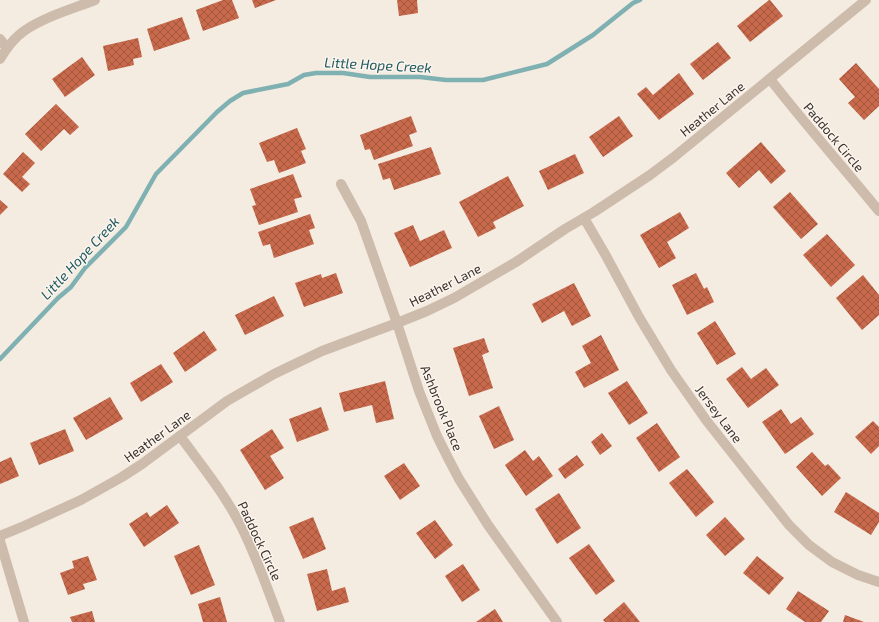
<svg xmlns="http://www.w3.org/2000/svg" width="879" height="622" font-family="'Exo 2',sans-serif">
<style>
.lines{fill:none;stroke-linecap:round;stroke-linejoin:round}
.stream{stroke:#7fb0b2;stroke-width:4.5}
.building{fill:url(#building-cross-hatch)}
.minor{stroke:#cdbbac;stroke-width:10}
.labels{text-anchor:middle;stroke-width:3;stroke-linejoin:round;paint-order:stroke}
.street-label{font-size:13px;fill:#3b302b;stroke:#fbf5ee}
.water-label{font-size:14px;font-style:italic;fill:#1f5a5e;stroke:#fbf5ee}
</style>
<defs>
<pattern id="building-cross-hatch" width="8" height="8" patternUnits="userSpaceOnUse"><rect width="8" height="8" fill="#c8694b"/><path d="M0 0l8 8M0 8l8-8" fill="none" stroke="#a4573f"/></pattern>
</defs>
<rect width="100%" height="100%" fill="#f4ebe1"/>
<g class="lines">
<path class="stream" d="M0,359L58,298L71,287L85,268L126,227L156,174L217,112L230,101L243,93L288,84L304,75L316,73H343L370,77H420L446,80H483L547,64L593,35L633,3L640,0"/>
</g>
<g class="building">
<path d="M223,0H232L239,18L203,31L196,10Z"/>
<path d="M252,0H276L255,8Z"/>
<path d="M397,0H417L418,13L399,16Z"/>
<path d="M769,0H770L783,16L750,42L737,26Z"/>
<path d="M182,17L190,39L154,51L147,29Z"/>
<path d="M138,38L142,57L133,59L134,65L108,71L103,46Z"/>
<path d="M718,42L731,58L703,80L690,64Z"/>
<path d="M82,57L95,75L65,97L52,79Z"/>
<path d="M856,63L879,89V106L864,120L848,103L855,97L839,79Z"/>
<path d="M679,73L694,94L659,120L637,94L646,87L653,95Z"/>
<path d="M56,104L79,127L70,135L64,129L41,151L25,134Z"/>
<path d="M411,116L417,132L409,135L413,146L374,160L370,149L365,150L360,135Z"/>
<path d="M619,116L633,136L603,157L589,137Z"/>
<path d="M297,128L306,149L301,151L306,163L279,173L274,160L267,162L259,143Z"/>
<path d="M761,142L786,171L771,184L759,170L739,188L726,173Z"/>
<path d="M431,147L441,174L394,190L390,178L383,180L378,164Z"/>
<path d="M23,152L35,163L22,177L30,184L22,192L3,174Z"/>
<path d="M575,154L584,173L548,190L539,171Z"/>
<path d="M293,174L302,197L294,199L298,212L259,225L252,206L256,205L250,189Z"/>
<path d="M508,176L524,206L493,222L496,228L478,237L459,202Z"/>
<path d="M790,192L818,224L801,239L773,207Z"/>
<path d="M0,200L8,207L0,215Z"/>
<path d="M680,212L689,228L667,242L676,258L659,268L640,235Z"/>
<path d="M310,214L315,228L309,230L314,244L274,258L270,244L263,246L258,232Z"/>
<path d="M413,225L420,241L444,230L452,248L410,267L394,233Z"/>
<path d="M827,234L855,265L831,287L803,255Z"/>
<path d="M336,273L343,293L304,307L295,283L321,274L322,278Z"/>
<path d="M696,273L704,289L707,287L714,302L687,315L672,285Z"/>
<path d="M863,275L879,295V315L862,330L836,298Z"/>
<path d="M574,283L591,316L572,326L564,311L542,323L532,304Z"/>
<path d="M274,296L284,316L245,335L235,315Z"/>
<path d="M715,321L736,354L717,365L697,333Z"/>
<path d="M204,331L217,350L185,372L173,353Z"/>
<path d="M601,335L619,370L584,388L575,372L591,363L582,346Z"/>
<path d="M484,338L489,352L482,355L493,388L469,396L453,348Z"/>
<path d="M161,364L173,382L141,402L130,383Z"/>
<path d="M742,367L751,379L766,368L779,385L748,408L726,379Z"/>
<path d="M385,381L394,419L376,423L372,405L344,412L339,393Z"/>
<path d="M627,381L648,413L629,425L608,393Z"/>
<path d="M110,397L123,419L86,440L73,418Z"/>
<path d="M499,406L514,440L494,449L479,416Z"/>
<path d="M321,407L329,430L297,442L289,419Z"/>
<path d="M781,409L791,424L801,417L814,434L785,454L762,422Z"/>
<path d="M873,421L879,427V446L871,454L855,437Z"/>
<path d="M657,423L680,457L659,472L636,438Z"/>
<path d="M65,429L74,451L39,465L30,443Z"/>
<path d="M272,429L284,448L270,456L284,478L265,490L240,450Z"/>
<path d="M602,433L612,446L600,455L591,442Z"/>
<path d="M525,450L533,461L539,456L553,476L526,496L505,465Z"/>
<path d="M812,452L825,466L828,464L841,478L822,496L796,467Z"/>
<path d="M577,455L584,465L565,479L558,469Z"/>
<path d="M11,457L19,476L0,484V462Z"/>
<path d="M404,463L420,486L400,500L384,476Z"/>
<path d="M687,469L714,502L696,517L669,483Z"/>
<path d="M846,492L879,513V522L871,535L834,512Z"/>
<path d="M559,493L581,528L557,544L535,509Z"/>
<path d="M167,505L179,523L144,547L129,524L147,512L150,517Z"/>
<path d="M313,517L326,549L303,559L289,527Z"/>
<path d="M725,517L745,539L725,556L706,535Z"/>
<path d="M435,520L453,545L435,559L416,533Z"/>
<path d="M589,544L615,581L596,595L569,558Z"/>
<path d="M199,545L215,585L191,595L174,556Z"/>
<path d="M88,556L97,580L83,584L85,589L68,595L60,573L74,568L72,561Z"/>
<path d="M757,556L784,578L769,595L743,573Z"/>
<path d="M463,564L480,590L462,602L445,576Z"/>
<path d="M327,569L332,591L345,587L349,602L317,611L307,574Z"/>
<path d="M798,591L829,611L821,622H805L786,609Z"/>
<path d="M220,597L227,622H203L198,604Z"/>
<path d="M624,602L640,622H605L603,620Z"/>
<path d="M495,609L503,622H476Z"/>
<path d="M92,611L95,622H72L70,617Z"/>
<path d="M845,615L864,622H843Z"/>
</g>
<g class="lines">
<g class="minor">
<path d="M0,39L7,48"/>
<path d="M0,59C6,49 14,38 24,31C44,17 72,9 95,0"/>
<path d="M770,79C805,124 843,167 879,211"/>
<path d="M341,184L361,221L397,323L419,391L437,436L448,458L459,479L488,525L557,622"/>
<path d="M584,218L605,254L639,317L671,370L706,420L789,525L809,545L832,562L858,575L879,582"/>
<path d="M180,436C202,466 225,494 242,528C257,558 268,590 280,622"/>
<path d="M0,536L24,526L81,500L122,477L142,464L227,401L274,374L322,351L397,323L427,311L454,298L516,262L565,229L594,212L650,175L674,157L866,0"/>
<path d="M0,541L24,622"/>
</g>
</g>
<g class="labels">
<g class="street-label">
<text transform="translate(712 109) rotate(-39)" y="5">Heather Lane</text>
<text transform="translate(834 137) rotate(50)" y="5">Paddock Circle</text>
<text transform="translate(445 285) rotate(-27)" y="5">Heather Lane</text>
<text transform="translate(442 408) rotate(68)" y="5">Ashbrook Place</text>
<text transform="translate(719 414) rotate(53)" y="5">Jersey Lane</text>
<text transform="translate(157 436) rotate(-36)" y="5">Heather Lane</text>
<text transform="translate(260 541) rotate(65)" y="5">Paddock Circle</text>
</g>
<g class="water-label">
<text transform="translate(378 65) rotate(3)" y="5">Little Hope Creek</text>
<text transform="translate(80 258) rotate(-47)" y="5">Little Hope Creek</text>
</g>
</g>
</svg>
